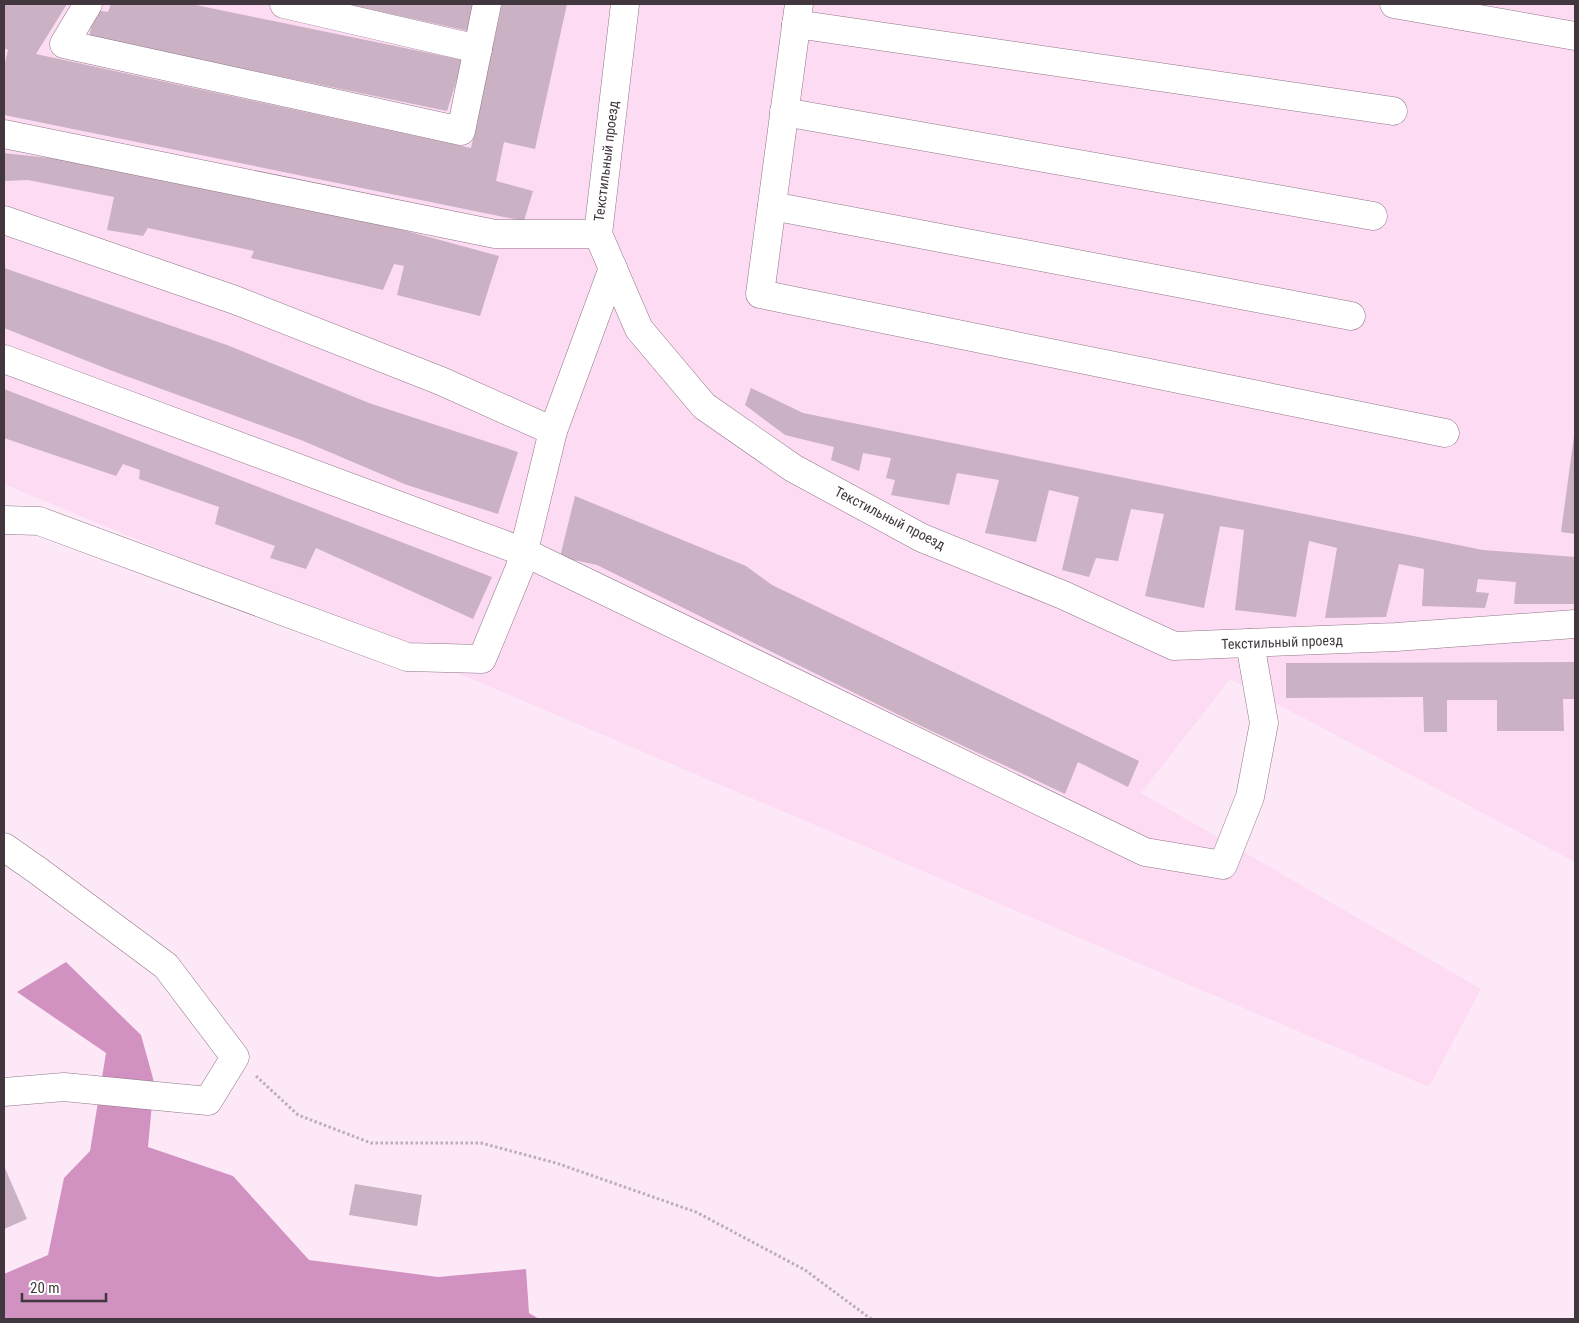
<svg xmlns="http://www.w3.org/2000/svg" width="1579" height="1323" font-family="'Roboto Condensed',sans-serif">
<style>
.built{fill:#fddcf3}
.forest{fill:#d192c1}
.building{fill:#cab1c3}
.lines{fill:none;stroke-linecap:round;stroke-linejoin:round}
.minor-casing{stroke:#8e7687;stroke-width:29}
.path{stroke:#beacb9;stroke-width:3;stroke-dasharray:2.5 2.5;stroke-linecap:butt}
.minor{stroke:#fff;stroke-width:28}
.labels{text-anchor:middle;stroke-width:4;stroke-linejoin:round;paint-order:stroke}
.street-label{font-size:14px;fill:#42373f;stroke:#fff}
</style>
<rect width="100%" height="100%" fill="#fde8f7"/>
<path class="built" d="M4,4H1575V862L1230,679L1141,793L1481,989L1429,1087L538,707L4,484Z"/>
<path class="forest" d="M66,962L141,1035L154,1082L148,1147L233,1176L309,1260L438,1277L526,1269L529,1313L539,1319H4V1274L48,1255L64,1178L90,1151L106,1053L17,992Z"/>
<g class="building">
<path d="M4,4H67L36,54L471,148L502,4H567L535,149L504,142L496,181L533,191L524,221L4,115V67L8,50L4,48Z"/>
<path d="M111,4H191L463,60L447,111L89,37L95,10L108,12Z"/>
<path d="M347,4H475L468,31Z"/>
<path d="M4,153L94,163L351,216L499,256L480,316L397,295L404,266L394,264L383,290L251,258L254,251L148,228L143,236L107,230L114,197L28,180L4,181Z"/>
<path d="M4,268L227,345L369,403L518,452L498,514L407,485L301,440L115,372L4,328Z"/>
<path d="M751,388L803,413L1483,550L1575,557V604H1514L1516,582L1478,579L1476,592L1489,593L1485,608L1422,606L1424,569L1399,564L1386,617L1325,618L1337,548L1309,541L1296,617L1235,610L1244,530L1220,526L1204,608L1145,596L1164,514L1131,509L1118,561L1096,558L1089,577L1062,570L1079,497L1049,490L1036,542L985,533L999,480L957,473L949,505L891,495L895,480L886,478L891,458L863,453L859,471L831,460L834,447L785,435L745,405Z"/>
<path d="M4,389L492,577L473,619L316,548L306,569L270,558L275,546L215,524L219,507L139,479L140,470L123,464L116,476L4,438Z"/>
<path d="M1574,436L1575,437V534L1561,532Z"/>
<path d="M575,496L746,566L772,585L1139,761L1128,787L1078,762L1065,794L921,726L597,565L560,557Z"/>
<path d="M1575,662V699H1563L1564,731H1497V700H1447V732H1424L1423,697L1286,698V663Z"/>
<path d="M4,1166L27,1219L4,1229Z"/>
<path d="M355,1184L422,1195L417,1226L349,1215Z"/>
</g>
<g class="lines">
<g class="minor-casing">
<g id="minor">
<path d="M88,4L64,44L461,131L487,4"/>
<path d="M284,4L478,49"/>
<path d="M625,4L598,234L639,329L704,406L793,468L922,538L1063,595L1174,646L1396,637L1575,624"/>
<path d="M799,4L760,294L1445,433"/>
<path d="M1394,4L1575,36"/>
<path d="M796,24L1393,111"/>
<path d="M784,112L1373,216"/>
<path d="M4,134L495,234H598"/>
<path d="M772,206L1351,316"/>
<path d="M4,220L235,300L441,381L553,431"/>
<path d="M4,359L524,552L1145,852L1223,865L1250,797L1264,723L1250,643"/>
<path d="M4,520L39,521L407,657L482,659L520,567L553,431L613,268"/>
<path d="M4,847L37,870L166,966L235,1057L208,1101L64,1087L4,1092"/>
</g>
</g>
<path class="path" d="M256,1076L298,1115L371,1143H481L556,1163L696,1212L805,1270L871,1319"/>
<use href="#minor" class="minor"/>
</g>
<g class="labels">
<g class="street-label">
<text transform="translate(606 161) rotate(-83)" y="5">Текстильный проезд</text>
<text transform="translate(890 518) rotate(27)" y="5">Текстильный проезд</text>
<text transform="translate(1282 642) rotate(-2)" y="5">Текстильный проезд</text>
</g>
</g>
<rect width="1579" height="1323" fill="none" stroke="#42373f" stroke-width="10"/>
<path d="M22 1293v8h84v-8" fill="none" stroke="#42373f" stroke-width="2.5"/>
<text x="30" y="1293" font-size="15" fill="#42373f" stroke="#ffffff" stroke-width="4" paint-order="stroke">20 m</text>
</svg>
